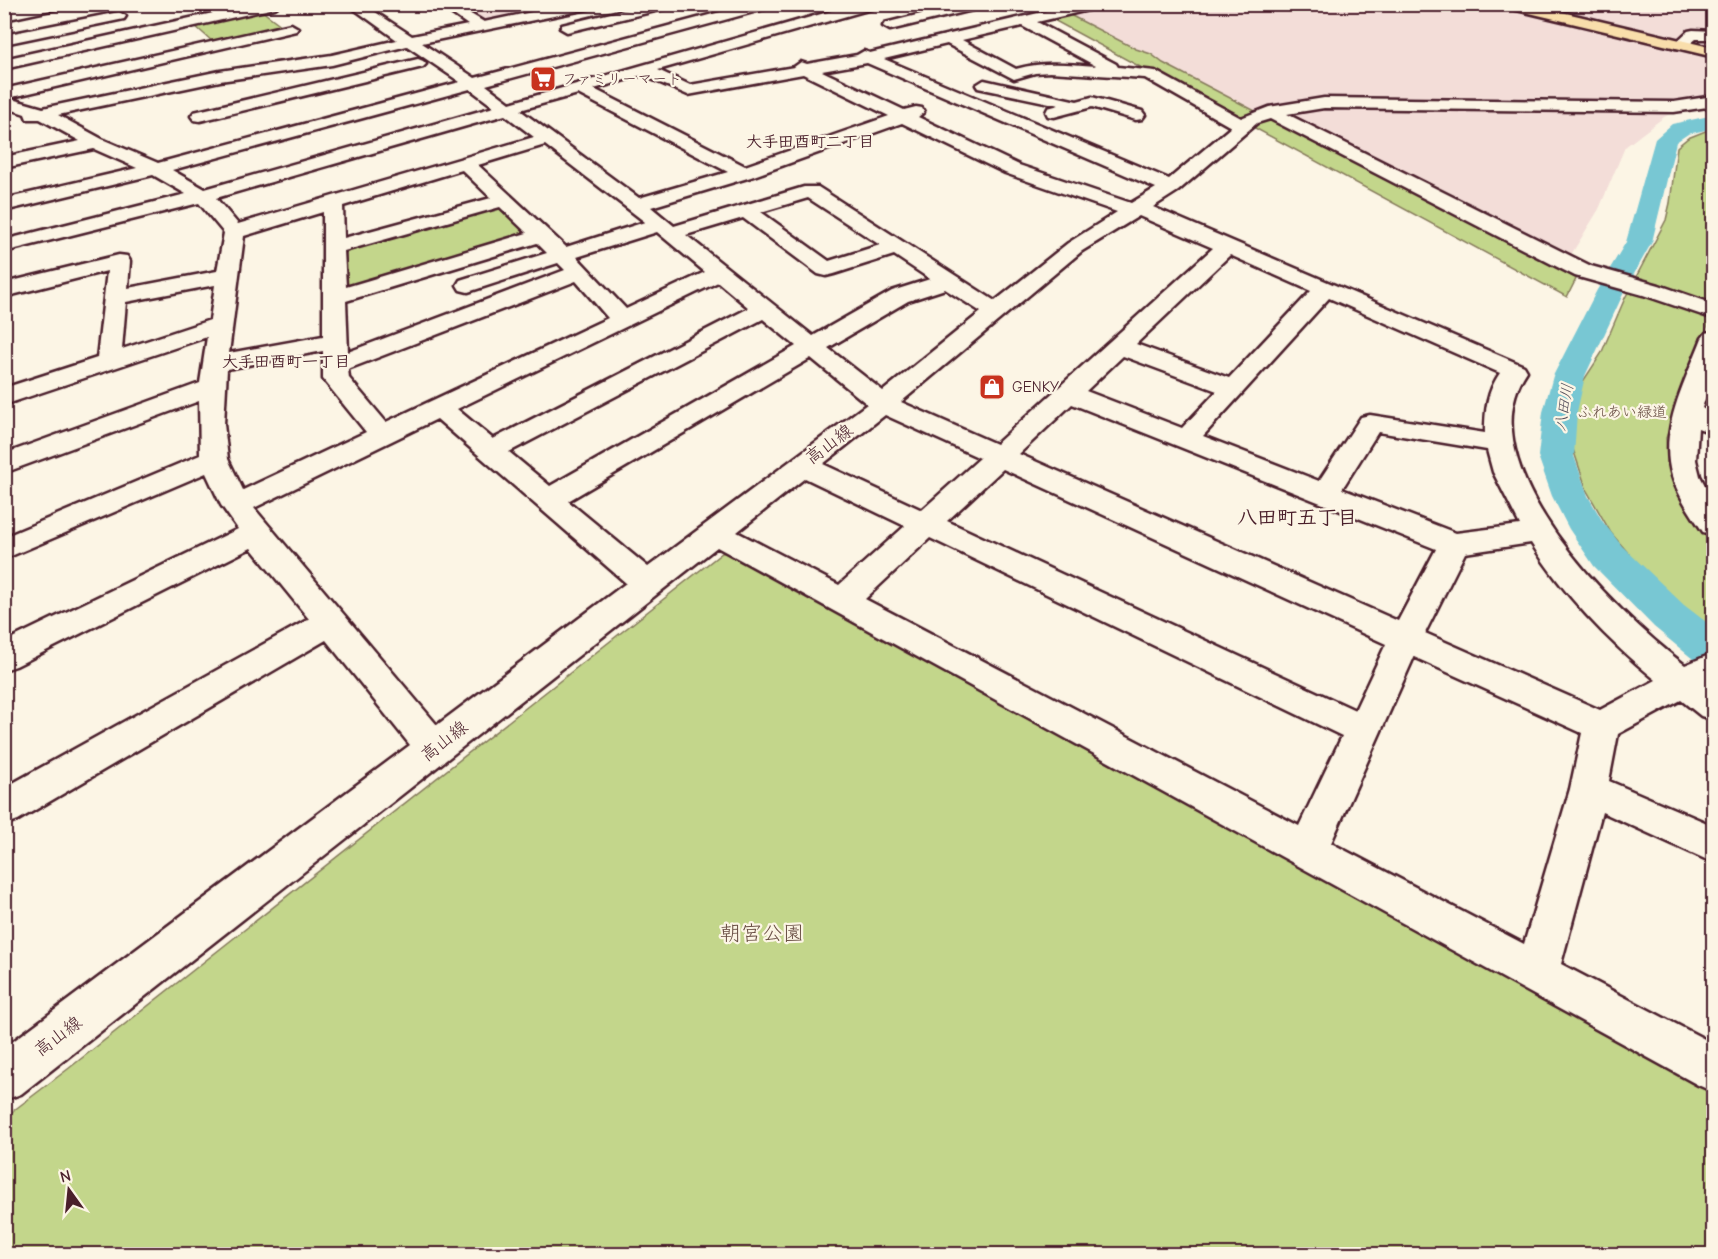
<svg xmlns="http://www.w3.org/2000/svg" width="1718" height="1259" font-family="'Comic Neue','Klee One',sans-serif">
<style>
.built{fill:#f3ddd8}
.green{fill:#c3d68b;stroke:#867a5b;stroke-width:1.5}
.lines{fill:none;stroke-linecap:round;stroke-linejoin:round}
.river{fill:#78c7d3;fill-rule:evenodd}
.minor-casing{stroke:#4a1f2b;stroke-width:5}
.major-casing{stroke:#4a1f2b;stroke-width:5}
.minor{fill:#fcf5e5;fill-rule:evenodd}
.major{fill:#f9deab;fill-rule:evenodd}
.labels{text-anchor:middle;stroke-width:4.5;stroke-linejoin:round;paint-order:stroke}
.far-poi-label{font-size:15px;fill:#4a1f2b;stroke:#fcf5e5;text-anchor:start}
.far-park-label{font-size:15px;fill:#684d43;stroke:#fcf5e5}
.far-neighbourhood-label{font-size:16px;font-weight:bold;fill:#4a1f2b;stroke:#fcf5e5}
.far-water-label{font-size:16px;font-style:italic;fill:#58515d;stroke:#fcf5e5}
.street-label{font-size:18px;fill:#4a1f2b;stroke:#fcf5e5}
.neighbourhood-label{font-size:20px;font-weight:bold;fill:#4a1f2b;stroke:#fcf5e5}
.near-park-label{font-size:21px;fill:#684d43;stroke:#fcf5e5}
</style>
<rect width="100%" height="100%" fill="#fcf5e5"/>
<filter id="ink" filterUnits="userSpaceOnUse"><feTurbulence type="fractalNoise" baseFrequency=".0167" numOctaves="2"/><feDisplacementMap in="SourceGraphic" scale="12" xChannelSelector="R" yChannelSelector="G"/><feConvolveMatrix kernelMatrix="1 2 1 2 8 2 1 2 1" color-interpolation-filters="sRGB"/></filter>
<g filter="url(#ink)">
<g class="built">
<path d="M1110,4L1487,5L1713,59V97L1674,104L1373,100L1257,112L1163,63L1152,54L1137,49L1069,14Z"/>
<path d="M450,5H584L482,23Z"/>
<path d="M1530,5H1713V48Z"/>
<path d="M1319,107L1678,110L1664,117L1625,147L1599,209L1569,258L1281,114Z"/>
</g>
<g class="green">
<path d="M262,11L282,26L213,42L195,26Z"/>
<path d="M1068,14L1136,49L1151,54L1163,63L1257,112L1241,119H1236L1050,18Z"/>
<path d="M1269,118L1578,275L1567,297L1253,127Z"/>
<path d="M1713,128V311L1666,438L1667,463L1678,491L1699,526L1713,543V635L1642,569L1611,533L1587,491L1573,449V405L1580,386L1601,354L1625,298L1666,220L1670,203L1677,147L1688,138Z"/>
<path d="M502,204L530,233L346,289V247Z"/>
<path d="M733,551L1713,1085V1254H5V1117L68,1069L722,553Z"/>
</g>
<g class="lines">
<path class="river" d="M1714,115V128L1688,134L1676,142L1652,242L1625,290L1585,376L1577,412L1574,456L1588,496L1603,522L1622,546L1684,605L1714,628V668L1699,664L1654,627L1594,566L1569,529L1552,496L1538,456L1543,412L1553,376L1597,290L1626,242L1655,139L1672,124Z"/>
<g class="minor-casing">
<g id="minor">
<path d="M38,4H66L65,7L4,20V12Z"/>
<path d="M254,4H281L275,8L4,69V59Z"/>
<path d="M347,4H363L412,36L468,25L438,4H454L484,22L570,4H599L593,8L422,43L475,78L750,4H773L772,7L486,85L510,103L856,4H879L878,7L658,70L690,85L794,67L801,62L807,64L857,55L864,51L870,53L1076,4H1102L1101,7L1037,22L1116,64L1118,67L1155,71L1241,118L1269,107L1324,98L1674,102L1714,96V106L1674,112L1324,108L1287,114L1591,266L1659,285L1714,304V319L1643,295L1575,276L1270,119L1257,123L1178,191L1153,207L1524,366L1527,371C1463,465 1615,612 1685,665L1714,653V682L1710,684L1714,686V720L1701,716L1681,700L1618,734L1609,781L1714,826V863L1602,812L1561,964L1714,1044V1092L1698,1085L717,547L21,1094L4,1100V1048L410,745L326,640L18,820L4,825V788L309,619L251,548L16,666L4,670V642L238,529L221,505L206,473L4,559V537L200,455L199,401L4,473V454L200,383L207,337L4,405V388L97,358L107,271L4,297V283L119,255L127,256L130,261L128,288L217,271L224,233L199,203L4,252V240L186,194L153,175L4,211V199L137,168L94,149L4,168V157L80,141L40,119H27L25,114L4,107V89L291,24L298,28L296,31L8,98L43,108L220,71L332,55L397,40ZM1022,26L1096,66C1068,64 1043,61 1016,69L962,40ZM947,44L1014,79L1035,73L1050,72L1145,78L1231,127L1169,179L884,59ZM407,46L460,82L158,163L102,139L58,115L220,81L332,65ZM867,63L1156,188L1131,203L1019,165L918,117L924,112L922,108L916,107L904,110L822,71ZM803,74L889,116L745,166L594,89L642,75L688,95ZM470,89L494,107L205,189L172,170ZM578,94L728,172L639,198L520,110ZM505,115L534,137L238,224L216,198ZM902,123L1005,173L1117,212L1068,243L995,301L818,187H804L674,226L651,207L751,177ZM545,145L645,222L566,247L478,165ZM462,170L491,198L344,238L343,206ZM808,198L880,245L829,261L761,212ZM500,207L527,233L346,287L344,251ZM323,212V336L229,353L244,236ZM1139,216L1213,248L996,444L901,402L1082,251ZM743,218L818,274L826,276L834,274L894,255L930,279L892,291L813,336L686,235ZM657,232L705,272L626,309L577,257ZM537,243L547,253L460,280L457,285L460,290L468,292L558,263L565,270L348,352L346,301ZM1230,255L1311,291L1229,378L1136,344ZM576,281L608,318L386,422L349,378L348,369ZM718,282L749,308L493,439L457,409ZM215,285L210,320L122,349L126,302ZM945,289L981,312L883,391L828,348L908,301ZM1329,298L1500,373C1487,392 1485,410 1485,433L1370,415L1361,417L1319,481L1203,436ZM763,319L796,346L550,486L509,452ZM323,351V379L366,432L243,490L228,459L224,424L227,369ZM1123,356L1217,391L1182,428L1086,391ZM811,358L867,404L648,567L568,501ZM1072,404L1436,549L1398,621L1019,454ZM885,415L980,458L922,510L823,464ZM437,419L626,583L437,725L254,508ZM1378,432L1487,450L1493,472L1520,525L1456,533L1342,489ZM1003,469L1386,644L1355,710L947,521ZM805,478L905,526L839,585L737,532ZM930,538L1342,736L1299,826L865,599ZM1531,543C1564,595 1609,642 1656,680L1600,710L1425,633L1465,553ZM1414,657L1582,733L1570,789L1524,944L1331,843Z"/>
<path d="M648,4H673L672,7L567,32L560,28L562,25Z"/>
<path d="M961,4H986L985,7L890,30L883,26L885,23Z"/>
<path d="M119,12L126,16L124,19L4,44V35Z"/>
<path d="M1693,30L1714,31V39H1696L1685,48H1675L1673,45L1688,31Z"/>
<path d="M418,59L423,61L426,64L423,67L200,121L194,120L191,116L194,112Z"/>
<path d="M984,80L1077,101L1092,97L1142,111L1145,115L1142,119L1136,120L1092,107L1054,117L1048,116L1046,112L1048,108L1059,105L978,88L976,85Z"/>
<path d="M1714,331V372L1702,408L1714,415V434L1698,428L1696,460L1700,476L1714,502V535L1703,532C1692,515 1678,496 1672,476C1658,430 1686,380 1702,338L1706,333Z"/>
</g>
</g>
<g class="major-casing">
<path id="major" d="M1503,4H1528L1714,48V57L1504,7Z"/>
</g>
<use href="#minor" class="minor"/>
<use href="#major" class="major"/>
</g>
</g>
<defs>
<g id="supermarket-square" transform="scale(1.35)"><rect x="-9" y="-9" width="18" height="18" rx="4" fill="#c8321e" stroke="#fcf5e5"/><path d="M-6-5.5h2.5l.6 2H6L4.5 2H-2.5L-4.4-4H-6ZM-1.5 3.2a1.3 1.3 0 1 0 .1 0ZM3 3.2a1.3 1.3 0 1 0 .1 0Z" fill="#fff"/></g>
<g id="shop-square" transform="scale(1.35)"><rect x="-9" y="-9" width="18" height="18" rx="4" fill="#c8321e" stroke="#fcf5e5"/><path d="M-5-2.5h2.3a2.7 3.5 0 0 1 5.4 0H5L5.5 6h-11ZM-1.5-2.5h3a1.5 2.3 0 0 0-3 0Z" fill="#fff"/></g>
</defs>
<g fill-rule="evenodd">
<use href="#supermarket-square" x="543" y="79"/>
<use href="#shop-square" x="992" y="387"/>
</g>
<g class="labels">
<g class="far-poi-label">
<text x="562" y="84">ファミリーマート</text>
<text x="1012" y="392">GENKY</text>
</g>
<g class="far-park-label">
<text x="1622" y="417">ふれあい緑道</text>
</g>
<g class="far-neighbourhood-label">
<text x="810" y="147">大手田酉町二丁目</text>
<text x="286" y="367">大手田酉町一丁目</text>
</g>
<g class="far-water-label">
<text transform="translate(1563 407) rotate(-80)" y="6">八田川</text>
</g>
<g class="street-label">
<text transform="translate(829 444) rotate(-37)" y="6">高山線</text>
<text transform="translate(444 741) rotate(-38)" y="6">高山線</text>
<text transform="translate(58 1036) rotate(-37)" y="6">高山線</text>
</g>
<g class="neighbourhood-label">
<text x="1297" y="524">八田町五丁目</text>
</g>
<g class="near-park-label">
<text x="762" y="940">朝宮公園</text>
</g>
</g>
<rect width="1718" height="1259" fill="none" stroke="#fcf5e5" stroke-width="24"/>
<rect x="12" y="12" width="1694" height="1235" fill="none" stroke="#4a1f2b" stroke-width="2" filter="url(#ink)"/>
<g transform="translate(69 1190) rotate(345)" stroke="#fcf5e5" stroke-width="4.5" paint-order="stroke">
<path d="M0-4.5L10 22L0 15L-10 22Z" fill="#4a1f2b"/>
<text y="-9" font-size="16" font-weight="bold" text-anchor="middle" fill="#4a1f2b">N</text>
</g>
</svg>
